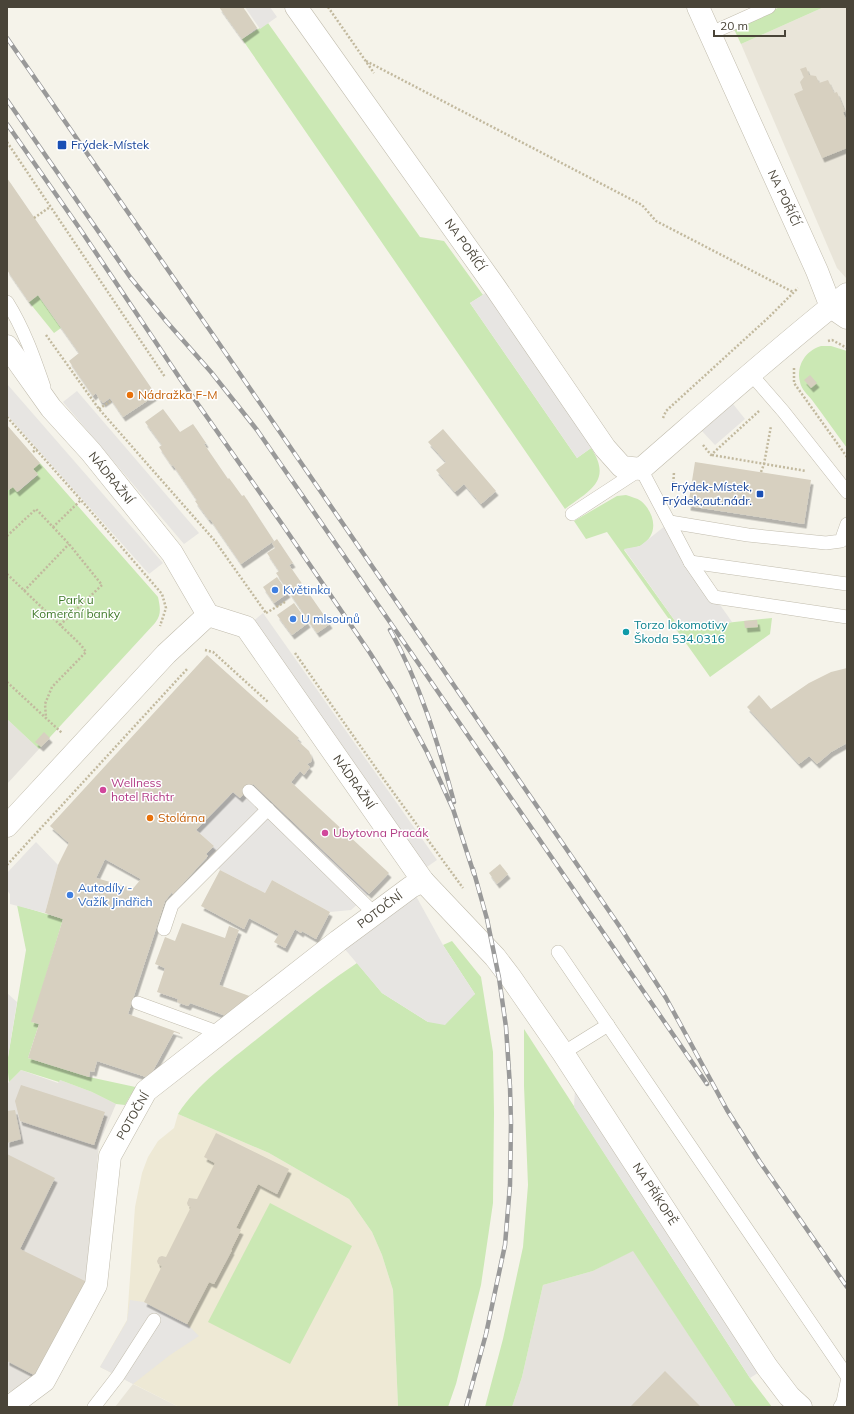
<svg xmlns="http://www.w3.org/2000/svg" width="854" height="1414" font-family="Mulish,sans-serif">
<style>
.residential{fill:#e9e5d9}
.industrial{fill:#e5e2dc}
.education{fill:#eee9d5}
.green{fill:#cbe8b4}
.parking{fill:#e7e5e2}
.building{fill:#d7d0c0;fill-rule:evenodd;filter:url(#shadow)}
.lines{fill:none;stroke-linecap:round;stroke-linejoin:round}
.service-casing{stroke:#c1bcad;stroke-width:14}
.minor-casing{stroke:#c1bcad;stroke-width:23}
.path{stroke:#c2b99e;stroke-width:2.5;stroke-dasharray:2 2;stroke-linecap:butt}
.service{stroke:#fff;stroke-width:13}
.minor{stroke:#fff;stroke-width:22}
.rail-casing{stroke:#999;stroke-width:4.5}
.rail{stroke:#fff;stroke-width:3;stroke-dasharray:9;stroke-linecap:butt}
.transit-dot{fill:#1a4fb4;stroke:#fff;stroke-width:1.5}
.food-dot{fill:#e8710a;stroke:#fff;stroke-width:1.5}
.shop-dot{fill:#3f7fe0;stroke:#fff;stroke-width:1.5}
.culture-dot{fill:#0f9aa8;stroke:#fff;stroke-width:1.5}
.hotel-dot{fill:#d1479c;stroke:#fff;stroke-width:1.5}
.labels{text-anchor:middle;stroke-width:3;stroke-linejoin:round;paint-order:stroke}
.transit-label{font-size:12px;fill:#164399;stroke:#fff;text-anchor:start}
.street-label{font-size:12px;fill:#494438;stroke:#fff}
.food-label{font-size:12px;fill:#c56008;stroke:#fff;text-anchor:start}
.shop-label{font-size:12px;fill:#366cbe;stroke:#fff;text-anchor:start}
.park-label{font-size:12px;fill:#417b2b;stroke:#fff}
.culture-label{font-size:12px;fill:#0d838f;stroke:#fff;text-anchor:start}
.hotel-label{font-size:12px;fill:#b23c85;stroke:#fff;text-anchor:start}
</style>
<defs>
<filter id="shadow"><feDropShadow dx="2.5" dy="4.5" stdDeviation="0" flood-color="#0004"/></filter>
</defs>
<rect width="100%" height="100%" fill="#f5f3ea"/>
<g class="residential">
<path d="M824,7H847V279L837,268L741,44Z"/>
<path d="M133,1384L179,1407H115Z"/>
</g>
<g class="industrial">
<path d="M7,719L39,749L7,784Z"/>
<path d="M21,1070L58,1083L60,1080L92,1092L116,1104L99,1144L87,1282L38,1377L7,1393V1084Z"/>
<path d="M633,1250L736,1407H512L522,1377L543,1285L593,1271Z"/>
</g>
<path class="education" d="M178,1114L269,1153L349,1199L372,1232L382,1255L393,1290L398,1406L179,1407L100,1367L127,1320L135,1207L142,1173L148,1157L158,1141L174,1128Z"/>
<g class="green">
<path d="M780,7H824L741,44L733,27Z"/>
<path d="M268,23L420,237L444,241L483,295L470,303L577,458L591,448C613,481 589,491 565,509L242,39Z"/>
<path d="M38,295L61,328L54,333L29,302Z"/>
<path d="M821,346H831L847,351V448C835,432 824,416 812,400C808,395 801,389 800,382C796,366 805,351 821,346Z"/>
<path d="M40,463L158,597C160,607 162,614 155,623L39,749L7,719V491L13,487L18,492L38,475L33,469Z"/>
<path d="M626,495C631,497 637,498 641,501C656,514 659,536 640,546C635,548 629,548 624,550L680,628L772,618L770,634L710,677L607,532L586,539L574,521L617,496Z"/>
<path d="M17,905L63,919L32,1022L39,1024L28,1058L89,1077L140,1088L130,1096L125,1105L116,1104L92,1092L60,1080L59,1082L21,1070L9,1082L7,1063L26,950Z"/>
<path d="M452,941L481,977L493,1052L494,1113L493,1203L481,1285L456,1384L448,1407H390L398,1406L393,1290L382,1255L372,1232L349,1199L269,1153L178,1114C197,1084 230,1061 257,1039C290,1013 322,986 357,963L382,993L428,1022L475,994L443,945Z"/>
<path d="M524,1029L750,1378L772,1407H736L633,1251L593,1271L543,1285L522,1377L512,1407H485L503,1339L523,1247L528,1185L524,1086Z"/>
<path d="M270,1203L352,1246L290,1364L208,1322Z"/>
</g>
<g class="parking">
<path d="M245,7H270L277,17L260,29Z"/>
<path d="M495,287L601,441L577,458L470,303Z"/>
<path d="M7,384L163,563L149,574L7,415Z"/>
<path d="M77,391L199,533L184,544L63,402Z"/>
<path d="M733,404L745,419L715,445L702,431Z"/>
<path d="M670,522L690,562L732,622L680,628L624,549L640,546Z"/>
<path d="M263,613L437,860L418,873L246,627Z"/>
<path d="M253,784L369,894L351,910L330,912L272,880L265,893L220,870L206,857L208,856L206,854L214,846L196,830L233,792L240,798Z"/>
<path d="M36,842L58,865L45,913L10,904V894L7,890V873Z"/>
<path d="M411,887L443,945L475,994L445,1025L428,1022L382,993L338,941Z"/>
<path d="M7,993L17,1002L7,1063Z"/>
<path d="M576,1072L767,1367L750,1378L574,1107Z"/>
<path d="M130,1300L144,1302L187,1324L199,1336L170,1355L133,1384L100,1367L127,1321Z"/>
</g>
<g class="building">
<path d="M219,7H243L257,28L242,39Z"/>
<path d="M806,67L809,75L816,76L819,83L828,80L834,93L837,92L845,112H843L847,123V148L822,158L794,94L803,90L800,82L804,77L800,69Z"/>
<path d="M7,178L156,395L123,417L110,398L103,403L101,400L100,401L96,393L93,396L69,361L79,353L38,295L29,302L7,270Z"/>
<path d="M810,375L817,383L811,388L804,380Z"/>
<path d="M163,409L180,432L193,424L206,443L204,444L228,479L229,478L242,496L244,495L274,541L241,564L210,519L209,520L195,501L197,500L173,465L172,466L159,447L162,445L145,422Z"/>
<path d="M7,425L40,463L33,469L38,474L17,492L13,487L7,491Z"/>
<path d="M443,429L496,491L481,504L464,484L455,492L436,470L446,462L428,442Z"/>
<path d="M695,462L811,480L804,524L688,506Z"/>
<path d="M277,539L293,563L289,565L330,624L317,633L276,573L279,571L267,553L275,548L272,543Z"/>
<path d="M277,577L288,593L274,603L263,587Z"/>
<path d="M294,603L308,623L292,635L277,615Z"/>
<path d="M757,620L758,627L745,628L744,621Z"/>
<path d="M207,655L299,738L297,740L309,751L312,758L311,762L307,764L310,767L304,775L300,771L291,782L389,873L369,894L253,784L240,798L233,792L196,830L214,846L206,854L208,856L173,894L172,892L165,901L128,1014L180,1033V1034L174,1032L149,1078L97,1061L94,1072L90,1071L89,1077L28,1058L39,1024L31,1022L63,919L45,913L58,865L69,843L50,826ZM105,859L141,879L131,891L128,890V887L96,878Z"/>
<path d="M847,668V743L831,752L817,764L809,756L799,764L747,707L759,695L771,709L809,683L831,672Z"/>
<path d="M44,732L50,738L41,747L35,742Z"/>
<path d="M500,864L508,874L497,884L489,873Z"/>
<path d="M220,870L265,893L272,880L330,912L316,939L302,931L301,933L295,929L285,948L274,942L279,934L249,918L244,929L201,906Z"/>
<path d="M182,923L225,938L229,926L239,930L219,985L255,998L229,1017L190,1003L188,1006L177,1002L178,999L157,992L165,968L155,964L165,937L175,941Z"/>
<path d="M21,1085L105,1112L94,1145L20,1121L15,1101Z"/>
<path d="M15,1110L21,1139L7,1143V1111Z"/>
<path d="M216,1133L289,1169L277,1194L258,1184L236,1228L241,1230L231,1250H232L214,1284L209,1282L187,1324L144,1302L162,1266L158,1264L157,1261L159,1257L162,1256L166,1257L191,1207L188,1206L187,1203L189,1198L197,1199L215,1163L204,1157Z"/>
<path d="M7,1154L55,1178L20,1249L87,1282L38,1377L7,1361Z"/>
<path d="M665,1371L701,1407H630Z"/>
</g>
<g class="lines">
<g class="service-casing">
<g id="service">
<path d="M709,34L769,7"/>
<path d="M7,302C24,329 34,358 44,387"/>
<path d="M750,373L783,411L847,492"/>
<path d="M572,514L641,469L690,562L714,597L847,617"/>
<path d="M670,522L748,535L826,543L841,541L847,524"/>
<path d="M690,562L847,584"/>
<path d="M249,791L375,914"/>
<path d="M164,929L172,905L268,809"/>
<path d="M558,952L847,1376"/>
<path d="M138,1003L220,1033"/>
<path d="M563,1053L608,1025"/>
<path d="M94,1407L118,1376L154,1320"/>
<path d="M840,1407L843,1402L847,1382"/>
</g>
</g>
<g class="minor-casing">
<g id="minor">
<path d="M296,7L495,287L605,448L622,467L641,469C709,410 776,350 847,294"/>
<path d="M698,7L817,271L831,307L847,318"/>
<path d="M7,346L51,408L91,452L172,553L208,615L246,627L423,881L495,957L511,978L563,1053L767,1367L789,1396L801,1407"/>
<path d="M7,826L166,654L208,615"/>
<path d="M9,1407L44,1381L96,1285L110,1156L146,1091L338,941L411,887L423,881"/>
</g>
</g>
<g class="path">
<path d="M328,7L374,73"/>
<path d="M366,61L642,205L656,221L793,292"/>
<path d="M7,142L165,377"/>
<path d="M34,218L50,207"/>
<path d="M46,335L99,409L215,541L266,613"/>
<path d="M828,341L832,340L847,348"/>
<path d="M794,368V383L847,457"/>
<path d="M99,409L112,400"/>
<path d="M7,417L81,500L162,594L166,608L160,626"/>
<path d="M663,418L666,411L768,318L798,288"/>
<path d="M703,445L711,455L759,411"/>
<path d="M33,452L37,449"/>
<path d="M712,455L806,471"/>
<path d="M761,472L764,464L771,426"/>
<path d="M673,487L674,472"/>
<path d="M53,527L69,544L102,585L60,625"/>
<path d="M7,536L36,509L53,527L81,500"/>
<path d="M7,574L81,645L86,652L52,687L45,704L46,718"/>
<path d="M24,591L69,544"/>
<path d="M266,613L285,602"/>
<path d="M205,650L213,652L268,702"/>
<path d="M295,653L385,781L463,888"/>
<path d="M7,682L62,733"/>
<path d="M7,865L188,668"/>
</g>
<use href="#service" class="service"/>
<use href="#minor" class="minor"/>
<g class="rail-casing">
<g id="rail">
<path d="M7,38L218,342L620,927L666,998L727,1110L760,1162L847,1287"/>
<path d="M7,100L130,277L166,321L211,372L257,430L421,667L707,1084"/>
<path d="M7,124L80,229L181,380L282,524L370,653L395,693L427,752L453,809L474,874"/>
<path d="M390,630C420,683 438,743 454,802"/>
<path d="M466,1407L486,1334L505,1245L510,1185L511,1123L510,1087L506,1027L499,978L487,919L473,869"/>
</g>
</g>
<use href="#rail" class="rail"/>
</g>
<g class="transit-dot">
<rect x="57" y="140" width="10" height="10" rx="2"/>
<rect x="756" y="490" width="8" height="8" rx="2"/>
</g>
<g class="food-dot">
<circle cx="130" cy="395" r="4"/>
<circle cx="150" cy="818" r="4"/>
</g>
<g class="shop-dot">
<circle cx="275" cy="590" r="4"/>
<circle cx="293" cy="619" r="4"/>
<circle cx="70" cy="895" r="4"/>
</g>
<circle class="culture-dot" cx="626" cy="632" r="4"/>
<g class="hotel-dot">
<circle cx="103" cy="790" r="4"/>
<circle cx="325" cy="833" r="4"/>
</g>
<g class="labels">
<g class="transit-label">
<text x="71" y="149">Frýdek-Místek</text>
<text x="752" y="491" text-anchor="end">Frýdek-Místek,<tspan x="752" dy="14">Frýdek,aut.nádr.</tspan></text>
</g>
<g class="street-label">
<text transform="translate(784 198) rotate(65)" y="4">NA POŘÍČÍ</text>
<text transform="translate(465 245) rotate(55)" y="4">NA POŘÍČÍ</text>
<text transform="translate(111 478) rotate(51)" y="4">NÁDRAŽNÍ</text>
<text transform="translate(354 782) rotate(55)" y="4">NÁDRAŽNÍ</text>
<text transform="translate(380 910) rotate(-37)" y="4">POTOČNÍ</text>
<text transform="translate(133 1116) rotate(-60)" y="4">POTOČNÍ</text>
<text transform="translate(655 1194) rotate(57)" y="4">NA PŘÍKOPĚ</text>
</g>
<g class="food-label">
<text x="138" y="399">Nádražka F-M</text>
<text x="158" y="822">Stolárna</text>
</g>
<g class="shop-label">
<text x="283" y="594">Květinka</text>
<text x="301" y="623">U mlsounů</text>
<text x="78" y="892">Autodíly -<tspan x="78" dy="14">Važík Jindřich</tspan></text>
</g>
<g class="park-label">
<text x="76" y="604">Park u<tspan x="76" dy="14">Komerční banky</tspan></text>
</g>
<g class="culture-label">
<text x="634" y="629">Torzo lokomotivy<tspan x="634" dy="14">Škoda 534.0316</tspan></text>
</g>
<g class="hotel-label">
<text x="111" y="787">Wellness<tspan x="111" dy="14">hotel Richtr</tspan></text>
<text x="333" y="837">Ubytovna Pracák</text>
</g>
</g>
<rect width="854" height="1414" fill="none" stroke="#494438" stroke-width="16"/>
<path d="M714 30v6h71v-6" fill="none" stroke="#494438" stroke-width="2"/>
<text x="720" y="30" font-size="12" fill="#494438" stroke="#ffffff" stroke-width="3" paint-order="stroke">20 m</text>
</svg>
